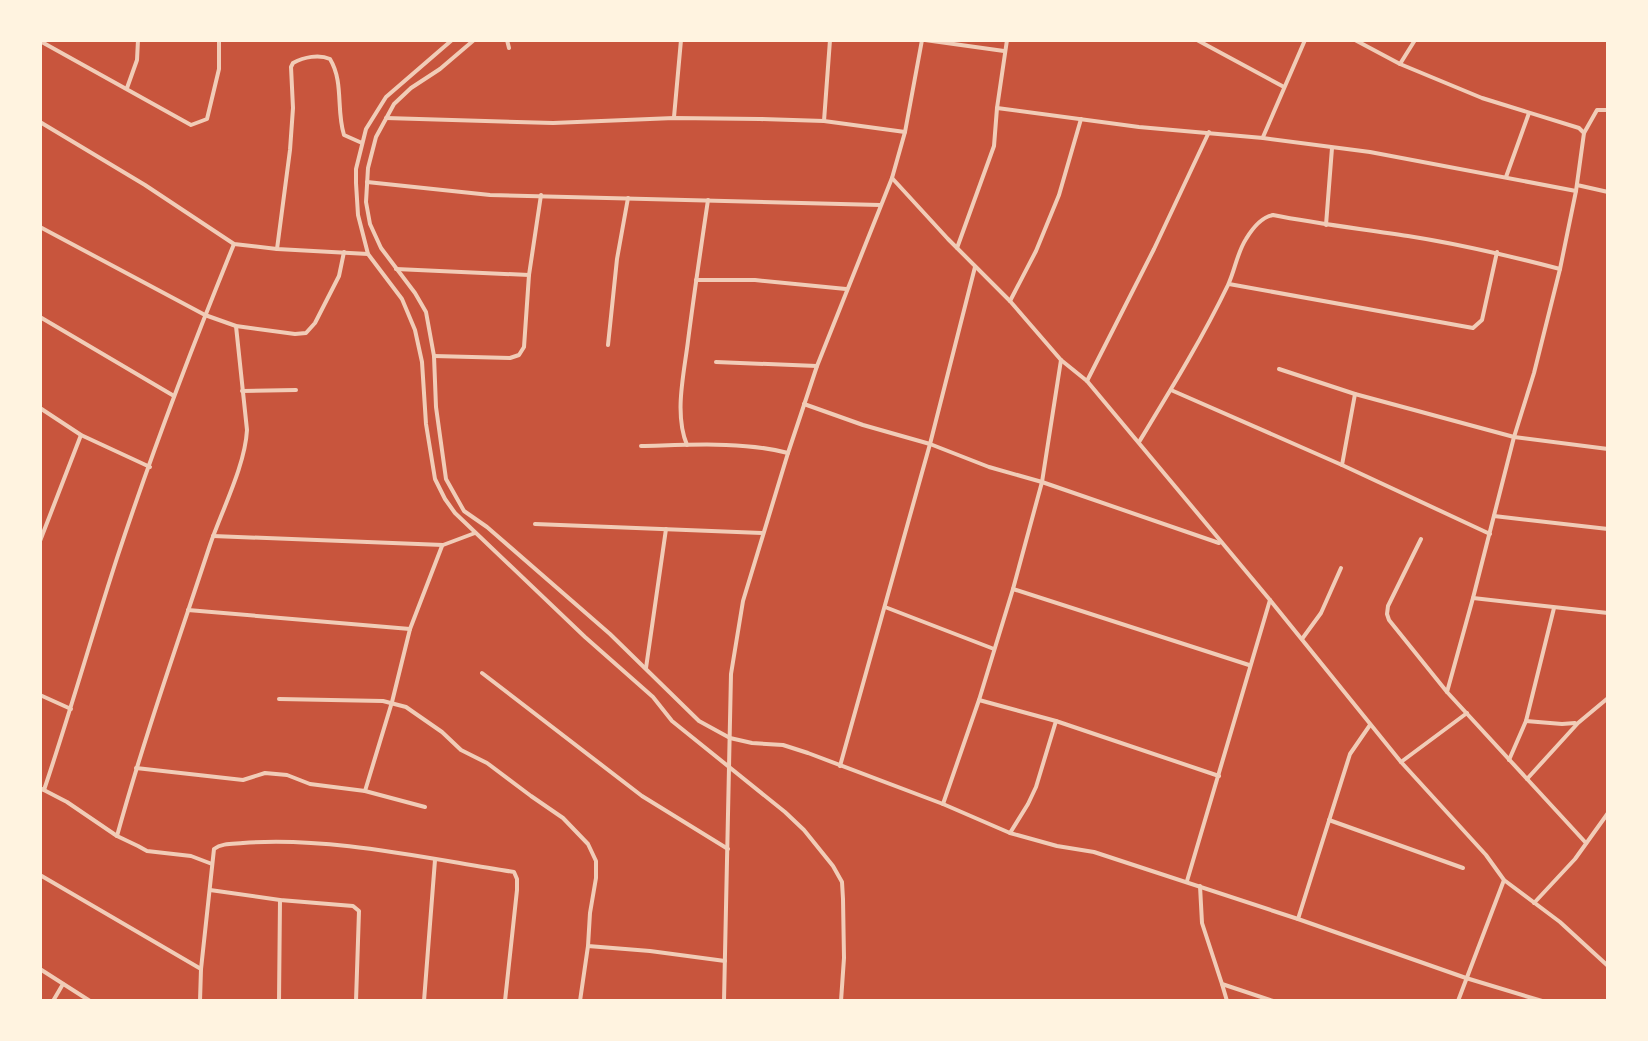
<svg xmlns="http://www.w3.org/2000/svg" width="1648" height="1041" font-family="Inter,sans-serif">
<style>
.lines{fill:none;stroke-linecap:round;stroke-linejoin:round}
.minor{stroke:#f1ccb7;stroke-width:4}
.tertiary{stroke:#f1ccb7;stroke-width:4}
</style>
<rect width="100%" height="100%" fill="#c8553d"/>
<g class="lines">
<g class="minor">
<path d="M452,40L386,97L366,129L356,169V183L358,215L368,254L402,299L415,330L422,362L426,424L435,479L445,499L455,513L585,637L653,697L672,721L785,812L804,830L833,866L842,882L843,899L844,958L841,1001"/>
<path d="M474,40L440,69L411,88L394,104L376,137L368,168L366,202L370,224L381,248L415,293L426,312L434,356L436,407L446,479L464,511L487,527L610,634L699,721L730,738L752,743L783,745L808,753L943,804L1010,833L1057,846L1094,852L1298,919L1466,978L1542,1001"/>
<path d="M507,40L509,48"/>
<path d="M925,40L1004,51"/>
<path d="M1197,40L1284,87"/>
<path d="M1355,40L1400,64L1482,98L1579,128L1584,133L1576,191L1560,269L1534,373L1514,437L1473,598L1447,692"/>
<path d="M40,41L191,125L207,119L219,69V40"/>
<path d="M1400,64L1415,40"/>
<path d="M127,88L137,60L138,40"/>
<path d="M997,108L1139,127L1263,138L1370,152L1576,191"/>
<path d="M674,117L681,40"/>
<path d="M386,118L553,123L674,118L760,119L824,121L905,132"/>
<path d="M824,121L830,40"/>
<path d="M40,122L145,185L234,244L277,249L368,254"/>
<path d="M1584,133L1597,110H1608"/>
<path d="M1263,137L1305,40"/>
<path d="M1506,177L1529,113"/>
<path d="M892,178L948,239L1010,301L1061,360L1087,381L1270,600L1401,762L1486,855L1504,880L1560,922L1608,966"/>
<path d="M367,182C408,186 449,191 490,195L880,205"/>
<path d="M1577,185L1608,192"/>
<path d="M1326,225L1332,148"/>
<path d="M40,227L205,315L236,326L295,334L306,333L315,323L339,276L344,252"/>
<path d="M957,248L994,146L997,108L1007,40"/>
<path d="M277,249L290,150L293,108L291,67L293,63C304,57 319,54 330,59C344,82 336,110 344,135L362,143"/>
<path d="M396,269L529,275"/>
<path d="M696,280H755L846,289"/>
<path d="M1229,284L1473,328L1482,320L1497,252"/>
<path d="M1010,301L1036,251L1059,195L1081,119"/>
<path d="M40,317L174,396"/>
<path d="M608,345L617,259L628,198"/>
<path d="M434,356L510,358L519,355L524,347L529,275L541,195"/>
<path d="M716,362L817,366"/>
<path d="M1279,369L1355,394L1514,437L1608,449"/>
<path d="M1087,381L1154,249L1209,132"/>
<path d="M1171,390L1342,465L1490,534"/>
<path d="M242,391L296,390"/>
<path d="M804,404L863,425L930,444L989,467L1042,482L1219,543"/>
<path d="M40,408L81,435L150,467"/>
<path d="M1139,442C1170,391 1202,339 1228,285C1235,270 1237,253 1246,239C1252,229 1262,217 1273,215C1318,224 1363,229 1408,236C1459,244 1510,256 1560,269"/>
<path d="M687,445C674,414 684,374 688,341C694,294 701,247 708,200"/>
<path d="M641,446C687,445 743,441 788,453"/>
<path d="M1342,465L1355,394"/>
<path d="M1494,516L1608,529"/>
<path d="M535,524L762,533"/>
<path d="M213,536L443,545L475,533"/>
<path d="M1421,539L1388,606L1387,614L1389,620L1447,692L1586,843"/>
<path d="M40,541L81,435"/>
<path d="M1013,589L1249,665"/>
<path d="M1473,598L1608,613"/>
<path d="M885,607L994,649"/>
<path d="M188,610L410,629"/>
<path d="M1302,639L1321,613L1341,568"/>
<path d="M646,668L666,529"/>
<path d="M482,673L642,796L728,849"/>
<path d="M40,695L71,709"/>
<path d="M279,699L383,701L406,707L442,732L461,750L487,763L531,796L563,818L588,844L596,861V878L590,913L588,946L650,951L725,961"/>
<path d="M979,700L1056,721L1219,776"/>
<path d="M1526,721L1562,724L1575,723"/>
<path d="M1509,760L1526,721L1554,608"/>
<path d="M1401,762L1467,713"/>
<path d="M840,766L930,444L975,267"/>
<path d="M136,768L243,780L265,773L287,775L310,784L365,791L425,807"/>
<path d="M1527,779L1578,723L1608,698"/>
<path d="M40,788L67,802L117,836L138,846L147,851L191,856L212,864"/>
<path d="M44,790C70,713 92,635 117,558C152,452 192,347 234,244"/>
<path d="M365,791L392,702L410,629L442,546"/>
<path d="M943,804L979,700L1013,589L1042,482L1061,360"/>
<path d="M1329,820L1463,868"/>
<path d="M1010,833L1028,804L1036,787L1056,721"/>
<path d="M117,836C144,738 178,642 210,545C222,510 245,466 247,430L236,326"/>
<path d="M40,875L201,969"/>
<path d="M1187,881L1270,600"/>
<path d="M1200,886L1202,923L1222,984L1273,1001"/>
<path d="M210,890L280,900L353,906L359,911L356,1001"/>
<path d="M1534,903L1575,859L1608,813"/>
<path d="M1298,919L1350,754L1370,725"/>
<path d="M40,969L90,1001"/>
<path d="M1222,984L1227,1001"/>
<path d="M53,1001L63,984"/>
<path d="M200,1001L201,969L214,849C222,843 233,844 243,843C329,836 429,859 514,872L517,879V890L505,1001"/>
<path d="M279,1001L280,900"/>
<path d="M424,1001L435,860"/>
<path d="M580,1001L588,946"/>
<path d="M1458,1001L1504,880"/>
</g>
<path class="tertiary" d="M724,1001L731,674L743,601L788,453L817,366L892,178L905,132L922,40"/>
</g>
<rect width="1648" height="1041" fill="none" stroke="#fff3e0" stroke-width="84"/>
</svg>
